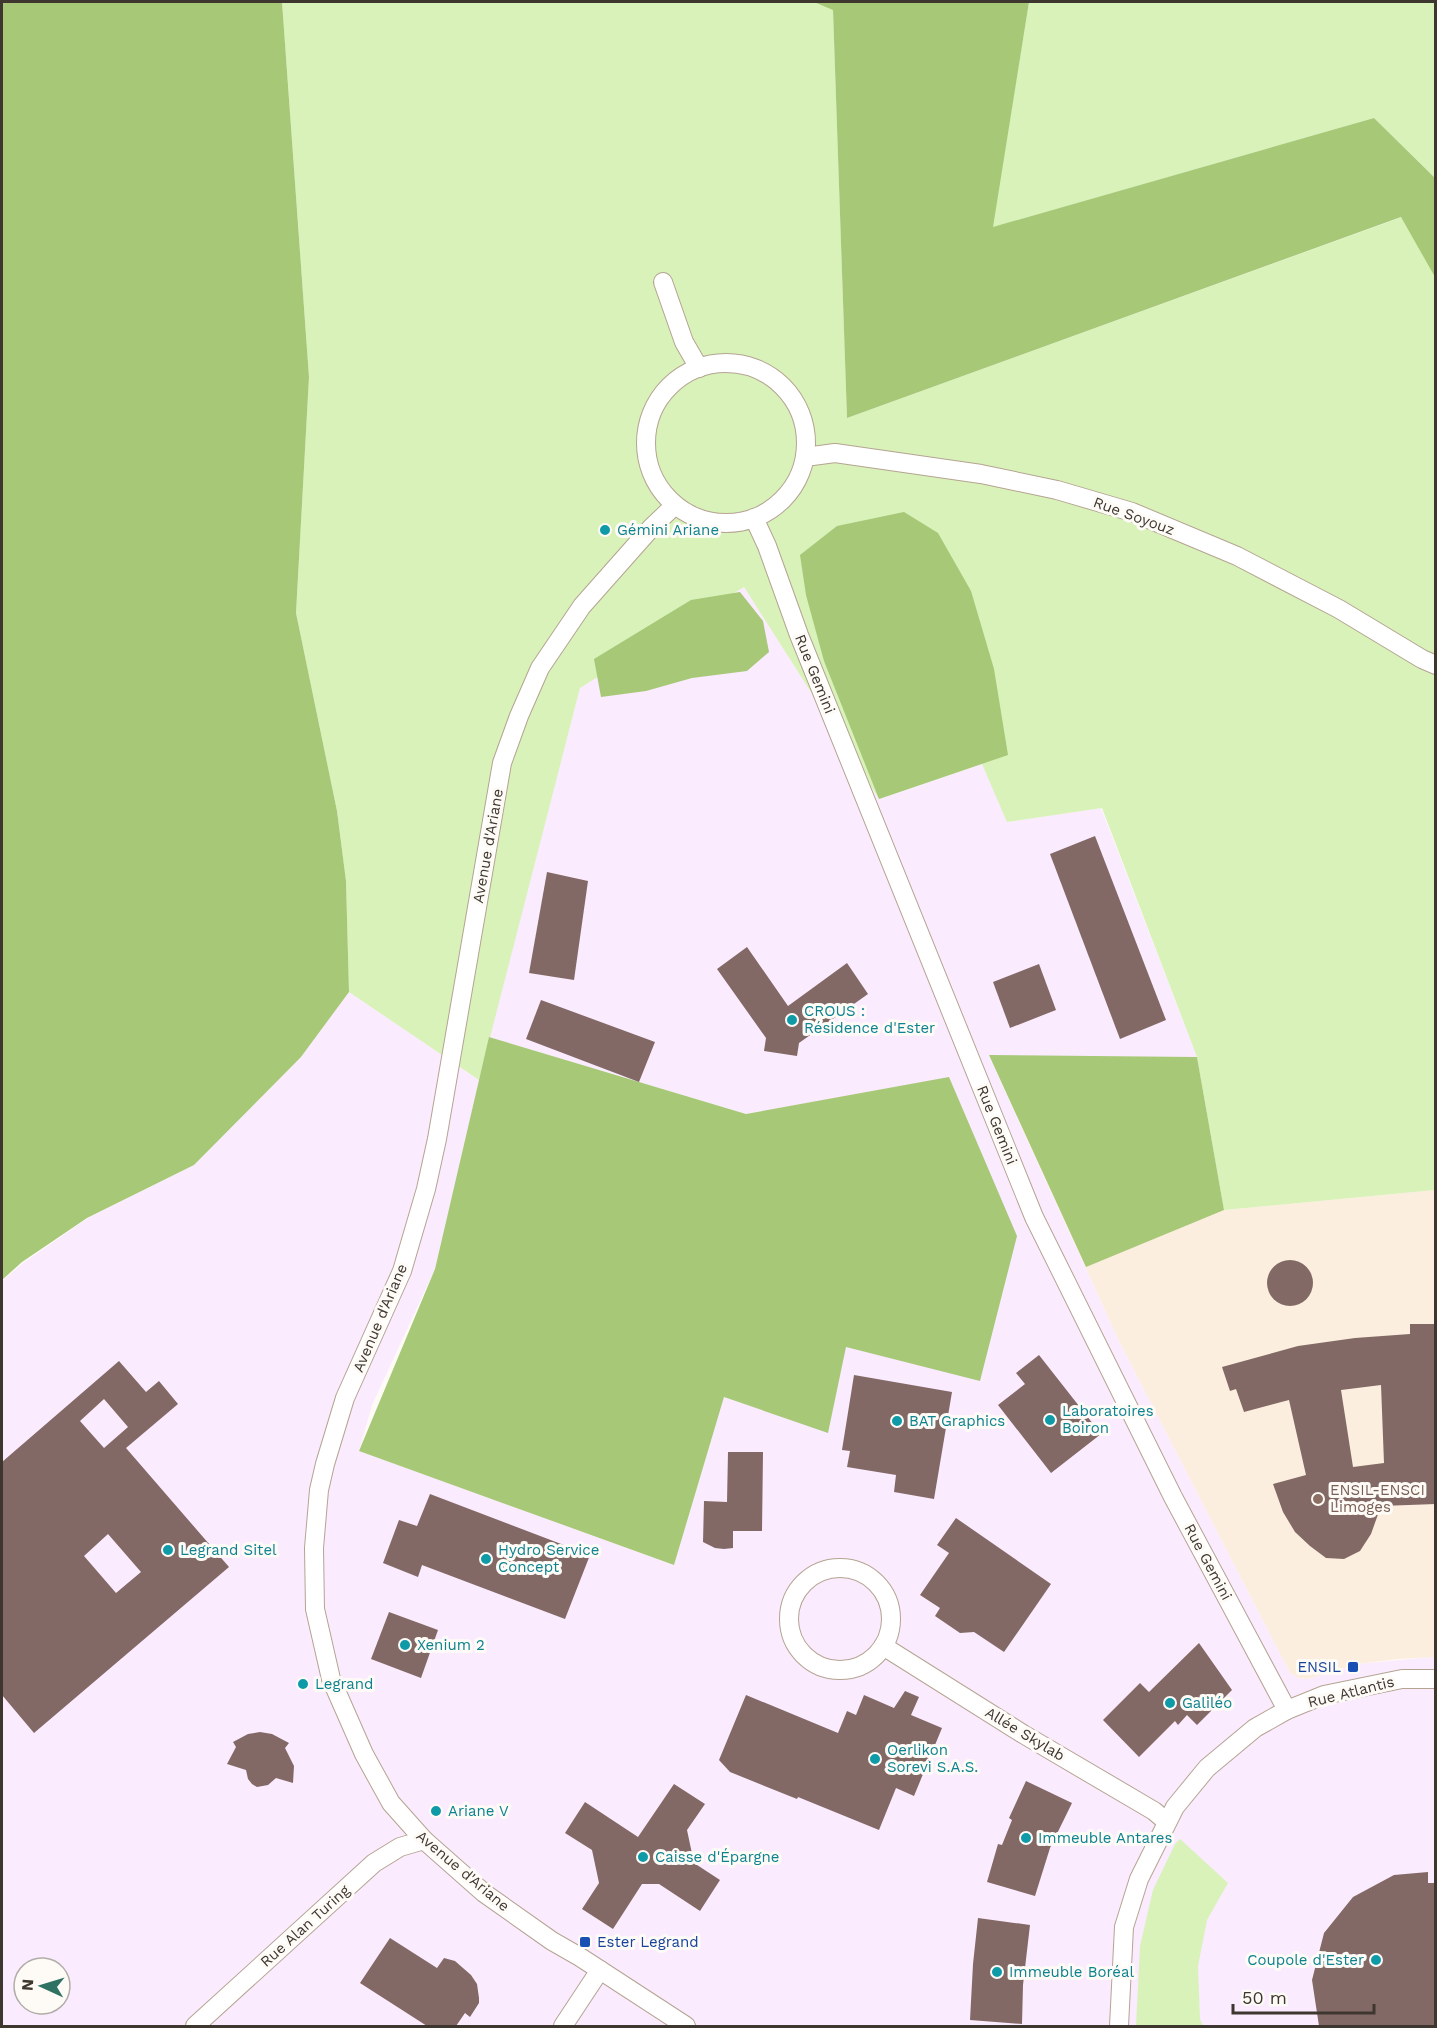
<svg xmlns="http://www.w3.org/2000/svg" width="1437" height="2028" font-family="'Work Sans',sans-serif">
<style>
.commercial{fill:#fbebfe;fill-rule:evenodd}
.built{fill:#fbeede}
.green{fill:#d8f2b9}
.forest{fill:#a6c877}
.building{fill:#826965;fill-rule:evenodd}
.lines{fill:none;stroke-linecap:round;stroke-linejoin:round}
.minor-casing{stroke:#b5a492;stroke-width:20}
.minor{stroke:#fff;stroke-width:18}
.culture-dot{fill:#0f9aa8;stroke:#fefbf7;stroke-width:2}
.education-dot{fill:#8d6e63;stroke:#fefbf7;stroke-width:2}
.transit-dot{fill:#1a4fb4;stroke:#fefbf7;stroke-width:2}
.labels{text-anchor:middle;stroke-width:6;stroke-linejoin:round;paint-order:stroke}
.street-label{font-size:15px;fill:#3e3730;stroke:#fefbf7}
.culture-label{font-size:15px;fill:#0d838f;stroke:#fefbf7;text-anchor:start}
.education-label{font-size:15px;fill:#785e54;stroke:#fefbf7;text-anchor:start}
.transit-label{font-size:15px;fill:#164399;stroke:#fefbf7;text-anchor:end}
</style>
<rect width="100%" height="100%" fill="#fefbf7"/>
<path class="commercial" d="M744,587L879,799L982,764L1008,822L1101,808L1197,1057L989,1056L1119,1341L1290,1673L1299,1678L1308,1679L1358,1664L1431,1657L1435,1658V2026H2V1281L23,1263L88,1218L194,1165L301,1057L349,992L479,1080L435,1269L372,1405L359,1451L674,1565L724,1397L828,1432L845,1346L980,1380L949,1078L746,1114L489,1037L580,688ZM24,1968H60V2004H24Z"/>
<path class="built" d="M989,1055L1224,1210L1435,1190V1657L1398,1659L1358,1664L1308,1679L1299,1678L1290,1673L1119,1341Z"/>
<g class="green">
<path d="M282,2H814L833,9L847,418L1402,217L1436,277L1435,1190L1224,1210L1197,1057L1102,808L1007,822L982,764L879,799L744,587L580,688L479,1080L349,992L346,881L337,811L296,613L309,377Z"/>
<path d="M1029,2H1435V178L1374,118L992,228Z"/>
<path d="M1180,1839L1228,1883L1207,1920L1198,1966L1200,2019L1203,2026H1136L1140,1946L1153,1890L1175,1844Z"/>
</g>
<g class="forest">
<path d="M2,2H282L309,377L296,613L337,811L346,881L349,992L301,1057L194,1165L87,1218L22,1262L2,1280Z"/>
<path d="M814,2H1029L993,227L1374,118L1435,178V277L1401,217L847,418L833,10Z"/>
<path d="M904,512L938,533L971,591L994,669L1008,755L879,799L824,661L806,595L800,555L837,526Z"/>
<path d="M740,592L763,621L769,652L747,671L692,678L646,691L601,697L594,659L691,600Z"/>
<path d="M489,1037L746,1114L949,1077L1017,1236L980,1381L846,1347L828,1433L724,1397L674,1565L359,1451L435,1269Z"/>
<path d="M989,1055L1197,1057L1224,1210L1086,1267Z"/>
</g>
<g class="building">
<path d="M1095,836L1166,1020L1120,1039L1050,854Z"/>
<path d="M547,872L588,881L574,980L529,973Z"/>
<path d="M747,947L788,1006L847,963L868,994L799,1043L797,1056L764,1051L766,1038L717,969Z"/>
<path d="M1039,964L1056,1010L1010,1028L993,982Z"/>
<path d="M541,1000L655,1042L639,1082L526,1039Z"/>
<circle cx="1290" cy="1283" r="23"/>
<path d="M1410,1324H1436L1434,1461H1436V1504L1381,1506L1371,1534L1360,1551L1344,1559L1326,1558L1310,1546L1295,1532L1283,1512L1273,1484L1306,1475L1289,1400L1244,1412L1236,1389L1230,1391L1222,1367L1298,1346L1355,1338L1410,1334ZM1381,1385L1384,1463L1353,1467L1341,1390Z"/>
<path d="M1039,1355L1101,1434L1051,1473L998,1405L1025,1384L1016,1373Z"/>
<path d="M119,1361L146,1392L159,1381L178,1404L126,1448L229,1567L34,1733L2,1695V1462ZM104,1399L128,1427L104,1448L80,1421ZM108,1534L141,1572L116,1593L84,1556Z"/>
<path d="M854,1375L952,1392L934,1499L894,1492L896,1475L847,1467L850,1451L842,1450Z"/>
<path d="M728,1452H763L762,1531H733V1548L724,1549L715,1548L703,1542L704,1501L727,1502Z"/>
<path d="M430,1494L590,1555L565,1619L422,1565L418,1577L383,1563L399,1520L417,1526Z"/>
<path d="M956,1518L1051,1584L1004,1652L974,1632L960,1633L935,1616L940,1608L920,1595L949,1553L937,1545Z"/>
<path d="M389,1612L438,1630L421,1678L371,1659Z"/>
<path d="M1199,1643L1232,1690L1197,1725L1187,1715L1178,1725L1175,1721L1139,1757L1103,1720L1140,1683L1149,1692Z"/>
<path d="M905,1691L919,1697L911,1715L942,1728L914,1796L896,1788L879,1830L798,1797L797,1799L730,1772L719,1760L746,1695L838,1733L847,1711L856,1715L864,1695L894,1708Z"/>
<path d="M260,1732L272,1734L289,1743L285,1748L294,1766L293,1783L276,1778L268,1785L257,1787L252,1784L248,1779L246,1770L227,1764L236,1747L233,1742L248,1734Z"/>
<path d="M1026,1781L1072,1803L1050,1848L1035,1896L987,1882L998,1844L1002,1845L1012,1820L1009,1818Z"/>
<path d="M674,1784L705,1804L687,1830L694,1863L720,1880L700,1911L659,1884H642L613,1929L582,1909L599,1883L592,1850L565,1833L585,1802L638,1837Z"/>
<path d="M1428,1872V1883H1436V2026H1319L1312,1980L1324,1933L1353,1897L1394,1875Z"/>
<path d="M978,1918L1030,1925L1023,1985L1022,2024L970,2020L973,1964Z"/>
<path d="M390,1938L437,1968L444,1958L455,1961L471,1975L477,1984L479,1998V2003L470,2017L465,2013L456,2026H427L360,1983Z"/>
</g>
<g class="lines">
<g class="minor-casing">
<g id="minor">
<path d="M663,282L684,342L699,368"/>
<circle cx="726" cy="443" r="80"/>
<path d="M805,457L835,453L981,474L1057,490L1132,512L1237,556L1339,609L1422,659L1436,665"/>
<path d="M675,505L652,527L582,606L540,668L519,716L502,763L437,1139L426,1189L402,1271L345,1398L325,1464L319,1490L314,1548L315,1609L331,1679L364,1754L391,1803L424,1840L484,1893L552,1941L580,1957L686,2026"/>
<path d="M754,518L767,546L799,635L1034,1217L1173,1497L1287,1710"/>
<circle cx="840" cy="1619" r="51"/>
<path d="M883,1646L1023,1734L1154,1811L1167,1822"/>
<path d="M195,2026L374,1863L400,1847L424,1840"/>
<path d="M563,2026L600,1970"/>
<path d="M1119,2026L1124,1927L1139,1879L1175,1807L1207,1768L1255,1728L1287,1710L1324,1695L1402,1679H1436"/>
</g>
</g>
<use href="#minor" class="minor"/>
</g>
<g class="culture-dot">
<circle cx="605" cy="530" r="6"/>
<circle cx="792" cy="1020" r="6"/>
<circle cx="1050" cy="1420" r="6"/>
<circle cx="897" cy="1421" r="6"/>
<circle cx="168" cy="1550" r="6"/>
<circle cx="486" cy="1559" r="6"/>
<circle cx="405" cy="1645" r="6"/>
<circle cx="303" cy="1684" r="6"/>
<circle cx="1170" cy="1703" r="6"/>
<circle cx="875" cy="1759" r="6"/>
<circle cx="436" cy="1811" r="6"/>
<circle cx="1026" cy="1838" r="6"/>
<circle cx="643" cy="1857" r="6"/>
<circle cx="1376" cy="1960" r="6"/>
<circle cx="997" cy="1972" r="6"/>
</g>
<circle class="education-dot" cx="1318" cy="1499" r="6"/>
<g class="transit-dot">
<rect x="1347" y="1661" width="12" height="12" rx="3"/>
<rect x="579" y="1936" width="12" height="12" rx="3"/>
</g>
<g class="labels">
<g class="street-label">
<text transform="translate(1134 516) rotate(20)" y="5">Rue Soyouz</text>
<text transform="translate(815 674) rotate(68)" y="5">Rue Gemini</text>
<text transform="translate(488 846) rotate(-80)" y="5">Avenue d'Ariane</text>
<text transform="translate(997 1125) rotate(68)" y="5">Rue Gemini</text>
<text transform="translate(380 1318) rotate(-67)" y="5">Avenue d'Ariane</text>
<text transform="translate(1208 1562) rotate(62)" y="5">Rue Gemini</text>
<text transform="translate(1351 1692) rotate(-14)" y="5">Rue Atlantis</text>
<text transform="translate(1025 1734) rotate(31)" y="5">Allée Skylab</text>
<text transform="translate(463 1871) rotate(40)" y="5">Avenue d'Ariane</text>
<text transform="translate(305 1926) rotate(-42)" y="5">Rue Alan Turing</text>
</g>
<g class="culture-label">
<text x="617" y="535">Gémini Ariane</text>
<text x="804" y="1016">CROUS :<tspan x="804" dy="17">Résidence d'Ester</tspan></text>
<text x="1062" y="1416">Laboratoires<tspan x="1062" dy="17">Boiron</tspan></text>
<text x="909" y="1426">BAT Graphics</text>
<text x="180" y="1555">Legrand Sitel</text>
<text x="498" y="1555">Hydro Service<tspan x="498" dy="17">Concept</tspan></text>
<text x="417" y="1650">Xenium 2</text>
<text x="315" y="1689">Legrand</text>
<text x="1182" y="1708">Galiléo</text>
<text x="887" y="1755">Oerlikon<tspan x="887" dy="17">Sorevi S.A.S.</tspan></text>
<text x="448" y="1816">Ariane V</text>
<text x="1038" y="1843">Immeuble Antares</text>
<text x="655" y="1862">Caisse d'Épargne</text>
<text x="1364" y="1965" text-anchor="end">Coupole d'Ester</text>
<text x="1009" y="1977">Immeuble Boréal</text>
</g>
<g class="education-label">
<text x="1330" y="1495">ENSIL-ENSCI<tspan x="1330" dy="17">Limoges</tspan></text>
</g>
<g class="transit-label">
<text x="1341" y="1672">ENSIL</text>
<text x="597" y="1947" text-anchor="start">Ester Legrand</text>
</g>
</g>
<rect width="1437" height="2028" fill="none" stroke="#3e3730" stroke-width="6"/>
<g transform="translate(42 1986) rotate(274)"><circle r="28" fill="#fefbf7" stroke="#b1ada7" stroke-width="1.5"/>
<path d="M0-4.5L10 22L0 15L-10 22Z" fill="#2f7263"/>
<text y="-9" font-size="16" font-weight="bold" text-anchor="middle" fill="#3e3730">N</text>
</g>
<path d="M1233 2004v9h141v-9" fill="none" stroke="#3e3730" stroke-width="3"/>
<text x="1242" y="2004" font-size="18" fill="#3e3730" stroke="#fefbf7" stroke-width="4.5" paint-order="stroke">50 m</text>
</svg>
